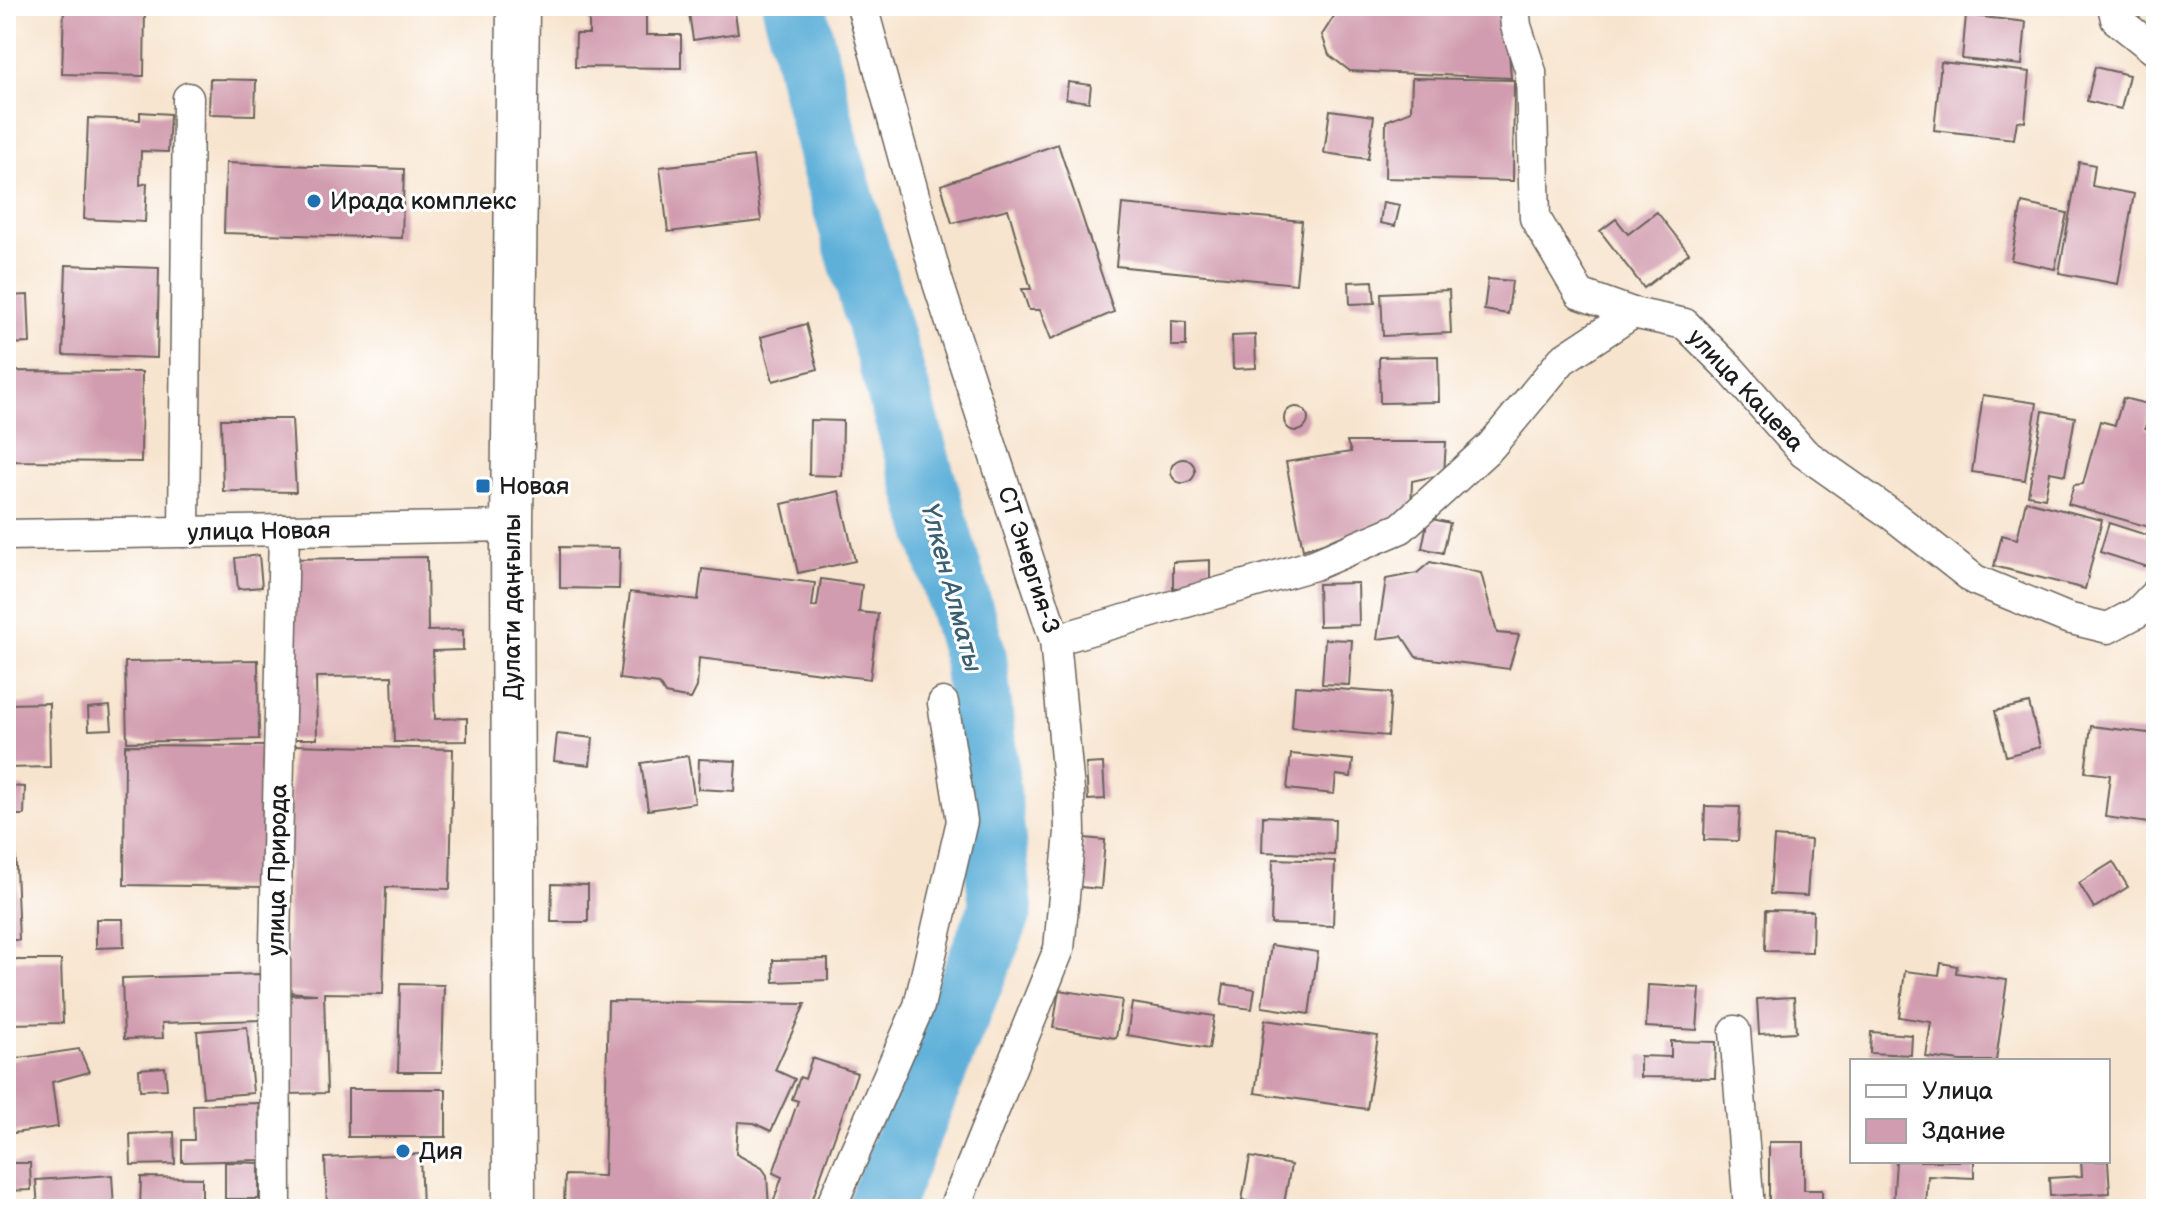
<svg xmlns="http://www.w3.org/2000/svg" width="2162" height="1215" font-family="'Balsamiq Sans',sans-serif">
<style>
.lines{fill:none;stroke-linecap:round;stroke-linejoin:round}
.river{stroke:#5eb0d9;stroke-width:64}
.building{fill:#d19caf}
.minor-casing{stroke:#69625a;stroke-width:33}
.secondary-casing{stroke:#69625a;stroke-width:45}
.minor{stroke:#fff;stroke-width:30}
.secondary{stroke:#fff;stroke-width:42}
.poi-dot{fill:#1f6fb2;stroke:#fff;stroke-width:3}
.labels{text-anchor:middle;stroke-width:6;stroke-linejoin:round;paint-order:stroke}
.poi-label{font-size:24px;fill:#1c1c1c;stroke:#fff;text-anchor:start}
.street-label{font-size:24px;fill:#1c1c1c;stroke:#fff}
.water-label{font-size:26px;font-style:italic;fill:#3a5f71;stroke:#fff}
</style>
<rect width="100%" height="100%" fill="#fff"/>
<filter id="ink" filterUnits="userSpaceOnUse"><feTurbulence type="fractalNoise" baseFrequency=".0125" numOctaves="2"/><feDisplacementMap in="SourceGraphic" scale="16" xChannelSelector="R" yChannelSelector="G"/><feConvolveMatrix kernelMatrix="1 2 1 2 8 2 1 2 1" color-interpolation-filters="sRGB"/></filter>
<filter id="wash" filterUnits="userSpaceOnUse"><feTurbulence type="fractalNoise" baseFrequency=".006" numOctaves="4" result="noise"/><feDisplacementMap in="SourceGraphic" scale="32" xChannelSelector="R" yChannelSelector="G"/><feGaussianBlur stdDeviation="1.8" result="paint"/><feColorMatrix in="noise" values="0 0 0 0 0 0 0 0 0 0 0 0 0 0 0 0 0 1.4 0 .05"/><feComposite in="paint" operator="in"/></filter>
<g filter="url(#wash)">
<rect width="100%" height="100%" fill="#f7e4ce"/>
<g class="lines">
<path class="river" d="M794,6L830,156L975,657L1001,909L878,1209"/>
</g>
<g id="blocks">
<g class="building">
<path d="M64,6H145L144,76L62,74Z"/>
<path d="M213,6H238V8L213,10Z"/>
<path d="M589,6H646V35H681V68L575,67L576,34H589Z"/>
<path d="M688,6H734L738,33L693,40Z"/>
<path d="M1348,6H1460L1459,13H1506L1511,78L1350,71L1329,55L1322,35L1338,10Z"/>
<path d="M2038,6H2065L2064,12Z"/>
<path d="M1966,15L2026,22L2022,65L1962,59Z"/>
<path d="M1941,62L2030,72L2025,122L2017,121L2014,139L1934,130Z"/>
<path d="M2095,67L2129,75L2121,109L2087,101Z"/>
<path d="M1412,78L1514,80L1513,181L1385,178L1386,121L1411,111Z"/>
<path d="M210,79L256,80L255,115L209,114Z"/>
<path d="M1068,82L1091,85L1089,102L1066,99Z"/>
<path d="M6,103H13L10,237H6Z"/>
<path d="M1330,110L1374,116L1368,159L1324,153Z"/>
<path d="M140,112L170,114L168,152L141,151L140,185L147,183L145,222L84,219L88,118L140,120Z"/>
<path d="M1058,144L1114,312L1051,339L1040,310H1029L1022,289H1031L1008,209L952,223L941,185Z"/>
<path d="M753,156L761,221L668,232L660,167Z"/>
<path d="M2079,162L2095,165L2092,186L2134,194L2118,284L2059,273Z"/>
<path d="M226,163L404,169L402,238L224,233Z"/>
<path d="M1383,202L1400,205L1395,226L1380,223Z"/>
<path d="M2022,203L2067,213L2055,269L2011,260Z"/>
<path d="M1122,204L1302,221L1296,284L1116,266Z"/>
<path d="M1657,212L1689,253L1644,288L1600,231L1616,219L1628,234Z"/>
<path d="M66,265L159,268L157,358L63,355Z"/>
<path d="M1488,279L1512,281L1508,314L1484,310Z"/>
<path d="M1373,281L1375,303L1350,304L1349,282Z"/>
<path d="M1449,290L1451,333L1383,336L1381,293Z"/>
<path d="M28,295L30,343L6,344V296Z"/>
<path d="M1171,321L1186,322V346H1171Z"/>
<path d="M806,324L818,369L773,381L761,337Z"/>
<path d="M1255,335L1256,368L1233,369L1232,336Z"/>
<path d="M1438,356L1439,402L1380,403L1379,357Z"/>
<path d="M6,371L142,372L141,462L6,461Z"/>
<path d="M1983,395L2037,403L2025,480L1972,472Z"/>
<path d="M2123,398L2151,405L2145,428L2156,431V529L2068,504L2074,485L2083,484L2100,421L2115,425Z"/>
<circle cx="1296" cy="419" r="12"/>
<path d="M2043,411L2075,417L2065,475L2050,472L2045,498L2028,495Z"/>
<path d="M221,419H292L296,492L223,491Z"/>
<path d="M810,420L843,421L842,476L809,475Z"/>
<path d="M1347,442H1446L1444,474L1412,481L1411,512L1303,550L1286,462L1351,452Z"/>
<circle cx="1183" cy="471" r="12"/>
<path d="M839,491L855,561L798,573L782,504Z"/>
<path d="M2026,501L2102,520L2085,589L1994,566L2002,535L2017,539Z"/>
<path d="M1428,518L1450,523L1443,553L1422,548Z"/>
<path d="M2109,523L2156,538V552L2151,568L2100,552Z"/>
<path d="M560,547L620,548L619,589L560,588Z"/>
<path d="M259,555L262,587L238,589L235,558Z"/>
<path d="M427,557L428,631L463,630V650L433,651L435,719L467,718V741L394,742L392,676L316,677L317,739H291L287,559Z"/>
<path d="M1210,560V587L1173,588V562Z"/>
<path d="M1430,562L1481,573L1497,633L1519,635L1509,669L1416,657L1402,636L1377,639L1386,579L1417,573Z"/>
<path d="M702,569L815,583L812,607L817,606L821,579L862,585L859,612L878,614L870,679L699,658L697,687L691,699L665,694L659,684L619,679L630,592L698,600Z"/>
<path d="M1358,583L1359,625L1319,626L1318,584Z"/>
<path d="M1325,639L1352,640L1349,685L1322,684Z"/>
<path d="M258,660L259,739L127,742L125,662Z"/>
<path d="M1295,686L1391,693L1388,736L1292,728Z"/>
<path d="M49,703L50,767L6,768V704Z"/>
<path d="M2029,703L2040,747L2006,756L1995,711Z"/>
<path d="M110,706L112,729L89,730L88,708Z"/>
<path d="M2091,726L2156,734V824L2105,817L2110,775L2085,772Z"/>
<path d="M557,734L593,738L590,765L554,761Z"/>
<path d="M125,745L264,746L263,887L124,885Z"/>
<path d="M291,745L453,749L450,889L386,887L383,994L324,993L327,1093L288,1094L285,995L317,994L286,992Z"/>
<path d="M1291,754L1353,760L1351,777L1336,775L1334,794L1287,789Z"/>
<path d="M688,756L695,803L648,810L641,763Z"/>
<path d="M699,759L736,761L734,791L698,789Z"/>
<path d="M1103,763L1105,799L1088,800L1086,764Z"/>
<path d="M6,786L25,787L24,815H6Z"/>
<path d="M1705,806L1740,807L1738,841L1704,840Z"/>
<path d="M1263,816L1335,819L1334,855L1262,852Z"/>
<path d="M1774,837L1811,840L1807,896L1770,894Z"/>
<path d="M1084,838L1105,840L1101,889L1080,887Z"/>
<path d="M6,844H15L19,940H6Z"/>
<path d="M1273,859L1335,861L1333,926L1271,924Z"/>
<path d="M2113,862L2128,887L2094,908L2079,883Z"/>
<path d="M552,884L588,885V922H551Z"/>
<path d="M1766,910L1813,911L1812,952L1765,951Z"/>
<path d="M96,919H123L124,947L96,948Z"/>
<path d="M1271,945L1318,952L1309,1014L1262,1007Z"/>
<path d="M828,959V980L774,982L773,960Z"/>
<path d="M6,960H61L63,1023L6,1024Z"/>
<path d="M1941,963L1957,966L1956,973L2007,980L1996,1061H1961L1926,1057L1931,1022L1899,1017L1905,971L1939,975Z"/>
<path d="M262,974L263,1020L162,1023L163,1038L124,1039L122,978Z"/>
<path d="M400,984L444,985L442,1072H398Z"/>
<path d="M1224,984L1255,989L1252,1009L1221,1005Z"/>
<path d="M1648,985L1700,988L1697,1030L1646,1027Z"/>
<path d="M1059,990L1122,1000L1116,1038L1053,1028Z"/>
<path d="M1794,997L1796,1032L1759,1034L1757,999Z"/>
<path d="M608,1001L805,1004L775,1070L795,1079L771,1131L754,1123L738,1122L736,1154L762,1168L767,1175L769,1209L564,1207L565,1175L604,1176Z"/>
<path d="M1132,1003L1214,1016L1209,1049L1127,1035Z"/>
<path d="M1265,1020L1378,1036L1367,1109L1255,1093Z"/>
<path d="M247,1027L253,1093L203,1097L197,1031Z"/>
<path d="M1871,1032L1912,1035L1911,1055L1870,1053Z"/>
<path d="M1671,1041L1716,1042L1715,1078L1640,1077V1056L1671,1057Z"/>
<path d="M79,1049L89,1072L52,1082L58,1127L6,1134V1060Z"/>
<path d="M812,1058L857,1073L809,1209H771L782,1177L773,1173L798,1101L792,1099L800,1077L805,1079Z"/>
<path d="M165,1067L167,1089L140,1090L139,1069Z"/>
<rect x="348" y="1089" width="98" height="48"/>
<path d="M259,1103L261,1160L182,1162V1140H194L193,1105Z"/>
<path d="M174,1132L175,1164L131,1165L130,1134Z"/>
<path d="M1769,1142H1804V1190H1822V1209H1769Z"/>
<path d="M420,1154L422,1209H327L325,1158Z"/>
<path d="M1250,1157L1291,1165L1283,1209L1242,1200Z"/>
<path d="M1896,1161H1974V1178L1928,1176L1926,1208L1893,1206Z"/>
<path d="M2081,1161H2108L2110,1193L2050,1196L2049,1178L2082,1176Z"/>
<path d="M225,1162L259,1163V1199H225Z"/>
<path d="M6,1163H30L31,1190L6,1191Z"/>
<path d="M112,1175L114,1209H38L36,1180Z"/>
<path d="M141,1177L202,1178V1198L229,1209H140Z"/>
<path d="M971,1204L995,1207V1209H970Z"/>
</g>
</g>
</g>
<g filter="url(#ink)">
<use href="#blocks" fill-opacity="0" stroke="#69625a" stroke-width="2"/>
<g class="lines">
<g class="minor-casing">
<g id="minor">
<path d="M862,6L938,283L1055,640L1069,791L1070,832L1059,949L954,1209"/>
<path d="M1514,6L1516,26L1531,72L1535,218L1580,294L1633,313L1685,324L1731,370L1804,453L1895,517L1975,580L2067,618L2108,628L2138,612L2156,593"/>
<path d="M2113,6L2116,19L2156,51"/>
<path d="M184,532L188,98"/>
<path d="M6,535L512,526"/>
<path d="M1055,640L1314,565L1401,528L1491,446L1562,360L1633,313"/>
<path d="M1735,1031L1749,1209"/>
<path d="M276,1209L275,944L284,530"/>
<path d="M830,1209L919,1006L962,821L943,703"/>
</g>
</g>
<g class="secondary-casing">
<path id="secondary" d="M514,1209L512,526L518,6"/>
</g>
<use href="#minor" class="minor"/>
<use href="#secondary" class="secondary"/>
</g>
</g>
<g class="poi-dot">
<circle cx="314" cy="201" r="8"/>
<rect x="475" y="478" width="16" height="16" rx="4"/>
<circle cx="403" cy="1151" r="8"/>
</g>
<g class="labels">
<g class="poi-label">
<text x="330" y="209">Ирада комплекс</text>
<text x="499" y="494">Новая</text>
<text x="419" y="1159">Дия</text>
</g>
<g class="street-label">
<text transform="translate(1746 390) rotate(47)" y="8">улица Кацева</text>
<text transform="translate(259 531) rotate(-1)" y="8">улица Новая</text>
<text transform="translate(1029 560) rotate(72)" y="8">СТ Энергия-3</text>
<text transform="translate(512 607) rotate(-90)" y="8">Дулати даңғылы</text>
<text transform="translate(277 870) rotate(-89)" y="8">улица Природа</text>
</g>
<g class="water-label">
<text transform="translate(952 587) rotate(75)" y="9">Үлкен Алматы</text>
</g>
</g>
<rect width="2162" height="1215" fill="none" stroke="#fff" stroke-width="32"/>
<rect x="1850" y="1059" width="260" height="104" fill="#ffffff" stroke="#a4a4a4" stroke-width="2"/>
<rect x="1866" y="1085" width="40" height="12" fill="#ffffff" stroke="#a4a4a4" stroke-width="2"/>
<text x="1922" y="1099" font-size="24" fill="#1c1c1c">Улица</text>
<rect x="1866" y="1119" width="40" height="24" fill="#d19caf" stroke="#a4a4a4" stroke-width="2"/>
<text x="1922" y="1139" font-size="24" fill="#1c1c1c">Здание</text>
</svg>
